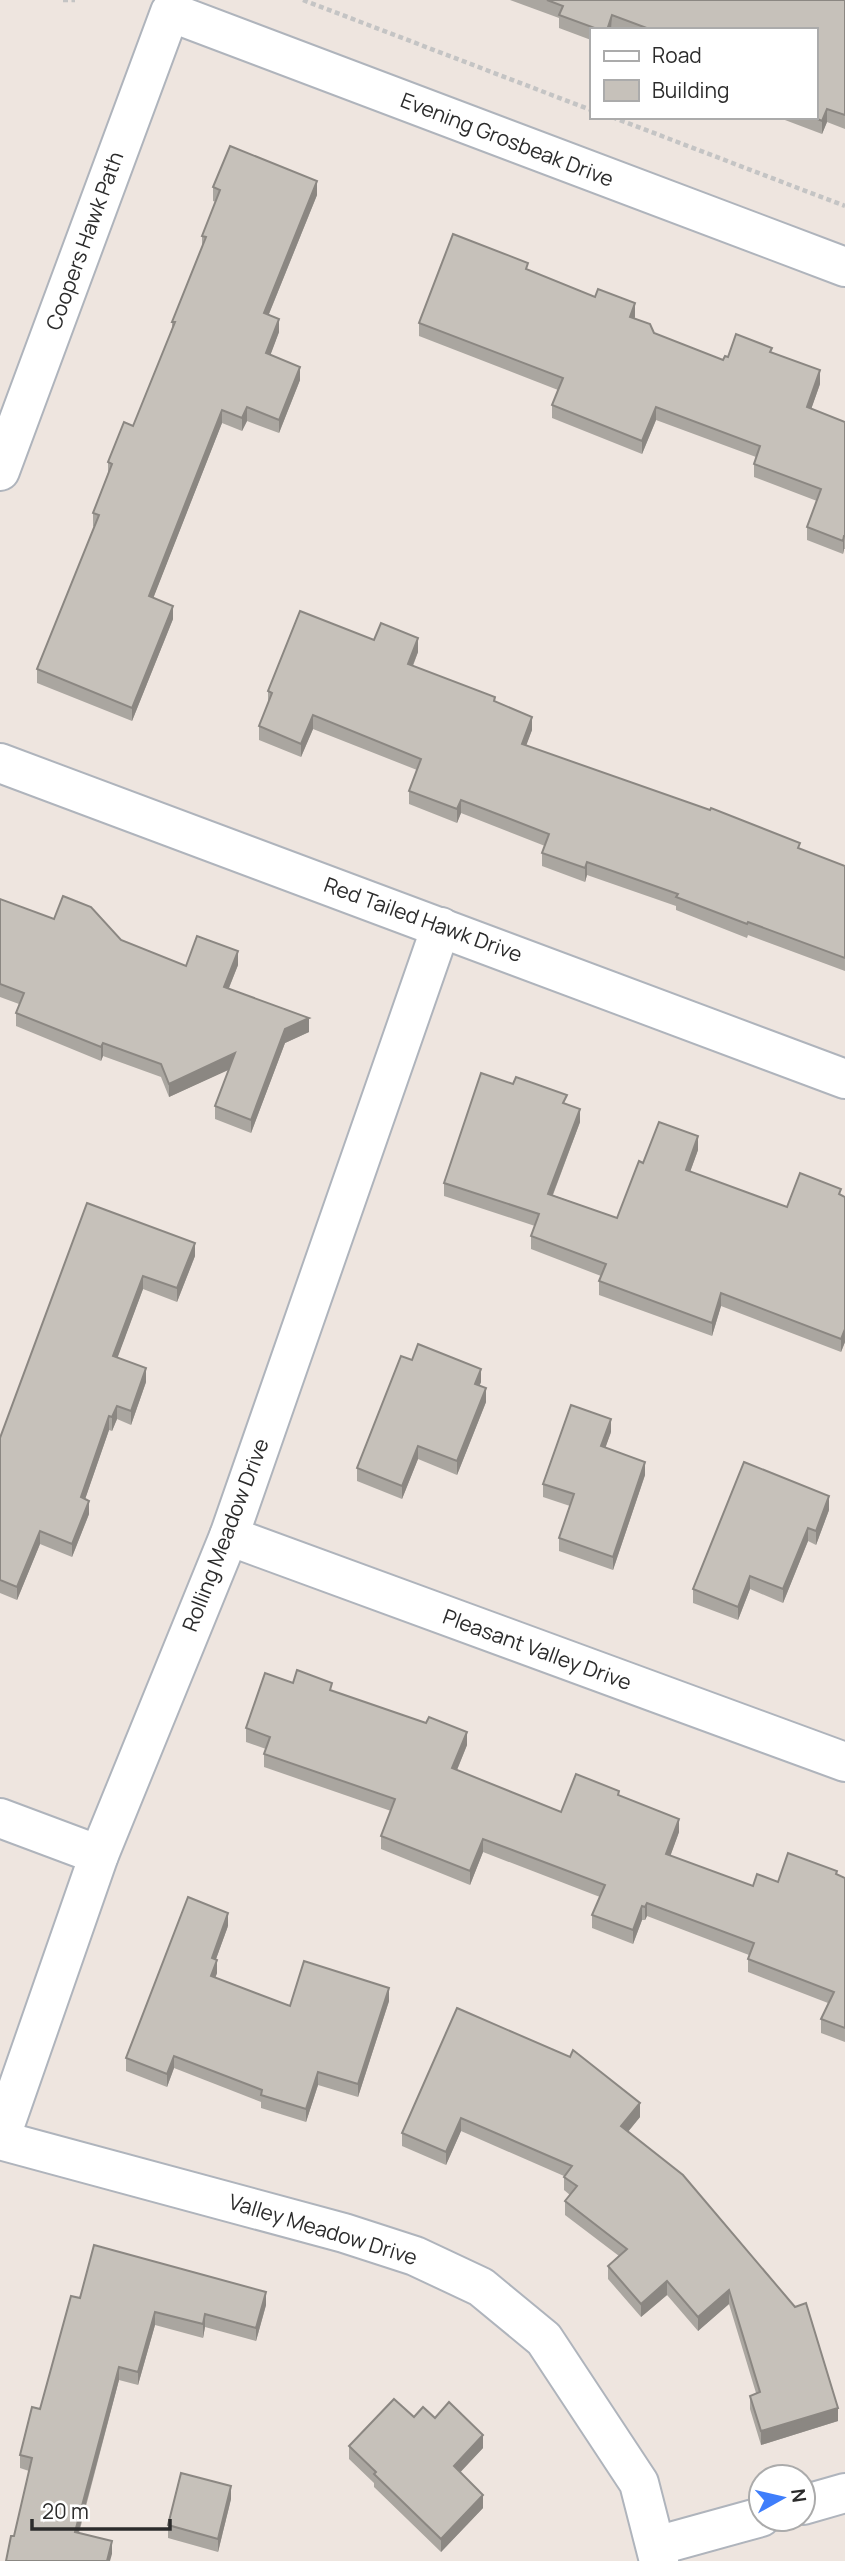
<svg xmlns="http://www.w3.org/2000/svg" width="845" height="2561" font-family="Manrope,sans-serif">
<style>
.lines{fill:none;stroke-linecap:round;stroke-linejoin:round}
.minor-casing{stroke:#afb4bc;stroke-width:42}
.path{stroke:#c4c4c4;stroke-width:4.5;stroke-dasharray:5 3.5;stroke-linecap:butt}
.minor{stroke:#fff;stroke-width:38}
.wall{fill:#aaa6a0}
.shaded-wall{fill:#8b8782}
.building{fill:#c6c1ba;stroke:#8b8782;stroke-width:2}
.labels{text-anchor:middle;stroke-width:5;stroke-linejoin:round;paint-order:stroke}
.street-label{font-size:21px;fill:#2c2c2c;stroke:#fff}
</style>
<rect width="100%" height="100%" fill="#eee5df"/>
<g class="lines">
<g class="minor-casing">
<g id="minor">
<path d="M0,471L170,12L845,267"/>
<path d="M0,763L845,1079"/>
<path d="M229,1536L845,1762"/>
<path d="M0,1818L99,1855"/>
<path d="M0,2139L99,1855L229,1536L441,927"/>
<path d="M0,2140L344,2233L415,2256L481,2287L544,2339L639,2483L659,2561"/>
<path d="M803,2505L845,2493"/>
<path d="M656,2546L761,2517"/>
</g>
</g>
<g class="path">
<path d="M63,0H75"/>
<path d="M303,0L591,110"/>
<path d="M612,117L845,206"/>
</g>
<use href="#minor" class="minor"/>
</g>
<g class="wall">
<path d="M510,0H845V129L827,122L822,134L777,117H815V30H616L612,28L611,30H591V40L559,28V18Z"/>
<path d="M213,187L317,195L269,314L279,332L270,355L300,380L279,433L247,421L242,431L222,423L153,598L173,619L132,721L37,683V669L94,527L93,526V513L108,473V462L133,426L172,329V322L202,246V236L216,202L213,201Z"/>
<path d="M528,270L635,317L634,318L654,333L723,360L728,357L772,353L820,384L811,409L845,422V549H844L843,554L807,540V527L817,501L754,477V464L756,457L656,420L642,454L552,418V405L558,390L419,336V323Z"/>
<path d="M374,640L418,652L413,666L495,702L532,730L526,745L845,866V971L748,935L747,938L676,910V906L587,875L585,882L542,866V853L545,846L461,813L457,823L409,804V791L417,770L313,729L301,757L259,740V726L268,703V691Z"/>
<path d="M0,899L54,919L121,940L186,966L238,965L229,988L309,1032L285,1043L251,1133L215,1119V1106L229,1069L169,1097L161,1077L103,1056L101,1061L16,1026V1013L19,1004L0,997Z"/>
<path d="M513,1084L567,1104L580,1122L553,1195L617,1218L643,1163L698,1150L690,1172L787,1207L841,1195L845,1197V1342L841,1352L721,1306L712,1336L599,1295V1281L601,1276L531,1249V1236L535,1226L444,1196V1183Z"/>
<path d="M87,1203L195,1256L177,1302L143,1289L117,1358L146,1382L131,1425L117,1419L112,1431L109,1430L85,1499L89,1514L72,1557L40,1544L17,1600L0,1593V1438Z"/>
<path d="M412,1360L481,1382L479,1386L486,1402L457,1475L418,1459L402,1499L357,1481V1468Z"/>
<path d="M611,1432L605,1448L645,1475L613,1570L559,1551V1538L570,1506L543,1497V1484Z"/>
<path d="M829,1510L816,1545L808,1541L783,1603L750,1589L738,1620L693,1603V1589Z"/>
<path d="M293,1683L332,1691L467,1745L457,1770L561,1812L619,1795L679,1832L670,1856L753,1886L778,1882L837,1875L845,1878V2042L821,2033V2019L828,2003L748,1972V1959L749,1955L647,1916L645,1920H642L633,1944L592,1928V1915L600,1897L483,1852L470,1885L381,1849V1836L391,1811L264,1767V1754L266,1749L246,1742V1728Z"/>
<path d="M228,1926L216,1959L217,1973L215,1978L290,2006L389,2001L358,2097L318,2085L306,2122L261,2108V2102L174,2068L167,2087L126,2071V2058Z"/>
<path d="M457,2008L640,2117L628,2132L838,2421L761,2445L750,2409V2396L756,2393L729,2304L698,2331L667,2295L641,2317L608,2279V2266L619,2256L565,2215V2201L570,2195L564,2190V2176L461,2131L446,2165L402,2146V2133Z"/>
<path d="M80,2298L266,2305L256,2341L205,2327L203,2338L155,2325L138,2385L119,2380L79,2533L112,2554L14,2536L29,2471L20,2468V2455L40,2409Z"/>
<path d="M414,2417L435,2418L483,2448L460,2472L483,2508L441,2552L374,2487V2483L349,2459V2446Z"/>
<path d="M231,2499L218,2552L168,2538V2525Z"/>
</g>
<g class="shaded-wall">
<path d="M612,15L611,30H607Z"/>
<path d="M827,109V122L822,134V121Z"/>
<path d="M317,181V195L264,326V313Z"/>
<path d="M635,303V317L630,330V317Z"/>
<path d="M279,319V332L266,367V353Z"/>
<path d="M300,367V380L279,433V420Z"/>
<path d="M820,370V384L807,421V407Z"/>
<path d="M247,407V421L242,431V418Z"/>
<path d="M656,407V420L642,454V441Z"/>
<path d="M222,410V423L149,609V596Z"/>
<path d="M844,536V549L843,554V541Z"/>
<path d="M173,606V619L132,721V708Z"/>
<path d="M418,638V652L408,677V664Z"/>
<path d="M313,715V729L301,757V744Z"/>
<path d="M532,717V730L522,757V744Z"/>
<path d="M461,800V813L457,823V809Z"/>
<path d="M587,862V875L585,882V868Z"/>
<path d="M238,951V965L224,1000V987Z"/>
<path d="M309,1018V1032L285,1043L251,1133V1120L285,1029Z"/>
<path d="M103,1043V1056L101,1061V1047Z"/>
<path d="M235,1053V1067L169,1097V1084Z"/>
<path d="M580,1109V1122L548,1207V1194Z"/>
<path d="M698,1136V1150L686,1183V1170Z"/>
<path d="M195,1243V1256L177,1302V1288Z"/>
<path d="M143,1276V1289L113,1370V1356Z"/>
<path d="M721,1293V1306L712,1336V1323Z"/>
<path d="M845,1329V1342L841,1352V1339Z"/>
<path d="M146,1368V1382L131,1425V1411Z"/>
<path d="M481,1369V1382L475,1397V1384Z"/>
<path d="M486,1388V1402L457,1475V1461Z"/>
<path d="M117,1406V1419L112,1431V1417Z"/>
<path d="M109,1416V1430L81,1511V1497Z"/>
<path d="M611,1419V1432L601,1460V1446Z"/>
<path d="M418,1446V1459L402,1499V1486Z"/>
<path d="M645,1462V1475L613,1570V1557Z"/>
<path d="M829,1496V1510L816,1545V1531Z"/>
<path d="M89,1501V1514L72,1557V1544Z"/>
<path d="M808,1528V1541L783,1603V1589Z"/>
<path d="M40,1531V1544L17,1600V1587Z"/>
<path d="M750,1576V1589L738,1620V1607Z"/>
<path d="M467,1732V1745L452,1782V1768Z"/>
<path d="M679,1819V1832L666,1868V1854Z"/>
<path d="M483,1839V1852L470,1885V1871Z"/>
<path d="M647,1903V1916L645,1920V1907Z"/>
<path d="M642,1906V1920L633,1944V1930Z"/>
<path d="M228,1913V1926L212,1970V1958Z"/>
<path d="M217,1960V1973L211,1989V1976Z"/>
<path d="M389,1988V2001L358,2097V2084Z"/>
<path d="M174,2056V2068L167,2087V2074Z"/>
<path d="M318,2072V2085L306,2122V2109Z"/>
<path d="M640,2103V2117L621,2140V2126Z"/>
<path d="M461,2118V2131L446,2165V2152Z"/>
<path d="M667,2281V2295L641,2317V2304Z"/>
<path d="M729,2290V2304L698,2331V2317Z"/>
<path d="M266,2292V2305L256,2341V2328Z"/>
<path d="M155,2312V2325L138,2385V2372Z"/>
<path d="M205,2314V2327L203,2338V2324Z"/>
<path d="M119,2367V2380L75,2545V2532Z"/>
<path d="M838,2408V2421L761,2445V2431Z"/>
<path d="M483,2435V2448L454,2479V2466Z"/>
<path d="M231,2486V2499L218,2552V2539Z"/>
<path d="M483,2495V2508L441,2552V2539Z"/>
<path d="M112,2541V2554L110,2561H107Z"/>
</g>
<g class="building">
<path d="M547,0H845V115L827,109L822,121L813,117H815V30H652L612,15L607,30H600L559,15L563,6Z"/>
<path d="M230,146L317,181L264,313L279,319L266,353L300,367L279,420L247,407L242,418L222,410L149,596L173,606L132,708L37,669L99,515L93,513L112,464L108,462L124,422L133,426L175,322H172L206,237L202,236L220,190L213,187Z"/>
<path d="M453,234L528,263L526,269L595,297L598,289L635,303L630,317L650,324L654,333L723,360L725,356L728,357L736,334L772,348L770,352L820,370L807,407L845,422V536H844L843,541L807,527L821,489L754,464L760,446L656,407L642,441L552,405L563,378L419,323Z"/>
<path d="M300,611L374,640L381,623L418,638L408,664L495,697L494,701L532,717L522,744L710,810L711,808L800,843L798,848L845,866V958L748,922L747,924L676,897L678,894L587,862L585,868L542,853L549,834L461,800L457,809L409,791L421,759L313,715L301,744L259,726L272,693L268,691Z"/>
<path d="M63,896L91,907L121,940L186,966L197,936L238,951L224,987L309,1018L285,1029L251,1120L215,1106L235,1053L169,1084L161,1064L103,1043L101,1047L16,1013L24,993L0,984V899L54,919Z"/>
<path d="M481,1073L513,1084L516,1077L567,1095L563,1103L580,1109L548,1194L617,1218L639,1161L643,1163L659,1122L698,1136L686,1170L787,1207L800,1173L841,1189L839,1194L845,1197V1329L841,1339L721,1293L712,1323L599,1281L606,1264L531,1236L539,1214L444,1183Z"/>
<path d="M87,1203L195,1243L177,1288L143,1276L113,1356L146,1368L131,1411L117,1406L112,1417L109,1416L81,1497L89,1501L72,1544L40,1531L17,1587L0,1580V1438Z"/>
<path d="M418,1344L481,1369L475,1384L486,1388L457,1461L418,1446L402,1486L357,1468L401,1356L412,1360Z"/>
<path d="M571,1405L611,1419L601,1446L645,1462L613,1557L559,1538L574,1494L543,1484Z"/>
<path d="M744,1462L829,1496L816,1531L808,1528L783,1589L750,1576L738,1607L693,1589Z"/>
<path d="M297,1670L332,1683L330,1690L426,1723L429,1717L467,1732L452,1768L561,1812L576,1774L619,1791L618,1795L679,1819L666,1854L753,1886L757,1874L778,1882L788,1853L837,1871L836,1874L845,1878V2028L821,2019L834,1992L748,1959L754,1943L647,1903L645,1907L642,1906L633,1930L592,1915L605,1885L483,1839L470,1871L381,1836L395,1799L264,1754L270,1737L246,1728L265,1673L293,1683Z"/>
<path d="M188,1897L228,1913L212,1958L217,1960L211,1976L290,2006L304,1961L389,1988L358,2084L318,2072L306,2109L261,2095L262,2090L174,2056L167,2074L126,2058Z"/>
<path d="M457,2008L570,2057L573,2050L640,2103L621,2126L683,2175L795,2307L806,2303L838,2408L761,2431L750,2396L760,2392L729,2290L698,2317L667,2281L641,2304L608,2266L627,2249L565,2201L577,2186L564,2177L572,2166L461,2118L446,2152L402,2133Z"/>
<path d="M94,2245L266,2292L256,2328L205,2314L203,2324L155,2312L138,2372L119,2367L75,2532L112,2541L107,2561H6L11,2536H14L32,2458L20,2455L32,2407L40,2409L71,2296L80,2298Z"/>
<path d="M394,2399L414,2417L423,2407L435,2418L449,2402L483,2435L454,2466L483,2495L441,2539L374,2474L376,2472L349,2446Z"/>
<path d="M181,2473L231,2486L218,2539L168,2525Z"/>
</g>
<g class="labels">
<g class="street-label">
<text transform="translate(507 140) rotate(21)" y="7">Evening Grosbeak Drive</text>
<text transform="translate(85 241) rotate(-70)" y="7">Coopers Hawk Path</text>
<text transform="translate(423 920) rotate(20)" y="7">Red Tailed Hawk Drive</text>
<text transform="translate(226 1535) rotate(-69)" y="7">Rolling Meadow Drive</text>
<text transform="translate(537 1650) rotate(20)" y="7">Pleasant Valley Drive</text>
<text transform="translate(323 2230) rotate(17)" y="7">Valley Meadow Drive</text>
</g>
</g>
<rect x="590" y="28" width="228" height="91" fill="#ffffff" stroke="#ababab" stroke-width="2"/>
<rect x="604" y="51" width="35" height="10" fill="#ffffff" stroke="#ababab" stroke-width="2"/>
<text x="652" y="63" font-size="21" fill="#2c2c2c">Road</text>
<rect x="604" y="80" width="35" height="21" fill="#c6c1ba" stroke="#ababab" stroke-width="2"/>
<text x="652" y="98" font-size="21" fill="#2c2c2c">Building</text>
<g transform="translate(782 2498) rotate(82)"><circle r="33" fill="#ffffff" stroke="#ababab" stroke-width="2"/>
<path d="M0-5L12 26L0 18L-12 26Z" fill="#3f7efb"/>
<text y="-10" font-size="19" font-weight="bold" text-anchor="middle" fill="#2c2c2c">N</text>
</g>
<path d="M32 2519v10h138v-10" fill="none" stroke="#2c2c2c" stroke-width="3.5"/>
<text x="42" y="2519" font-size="21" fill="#2c2c2c" stroke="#ffffff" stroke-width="5" paint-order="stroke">20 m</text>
</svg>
